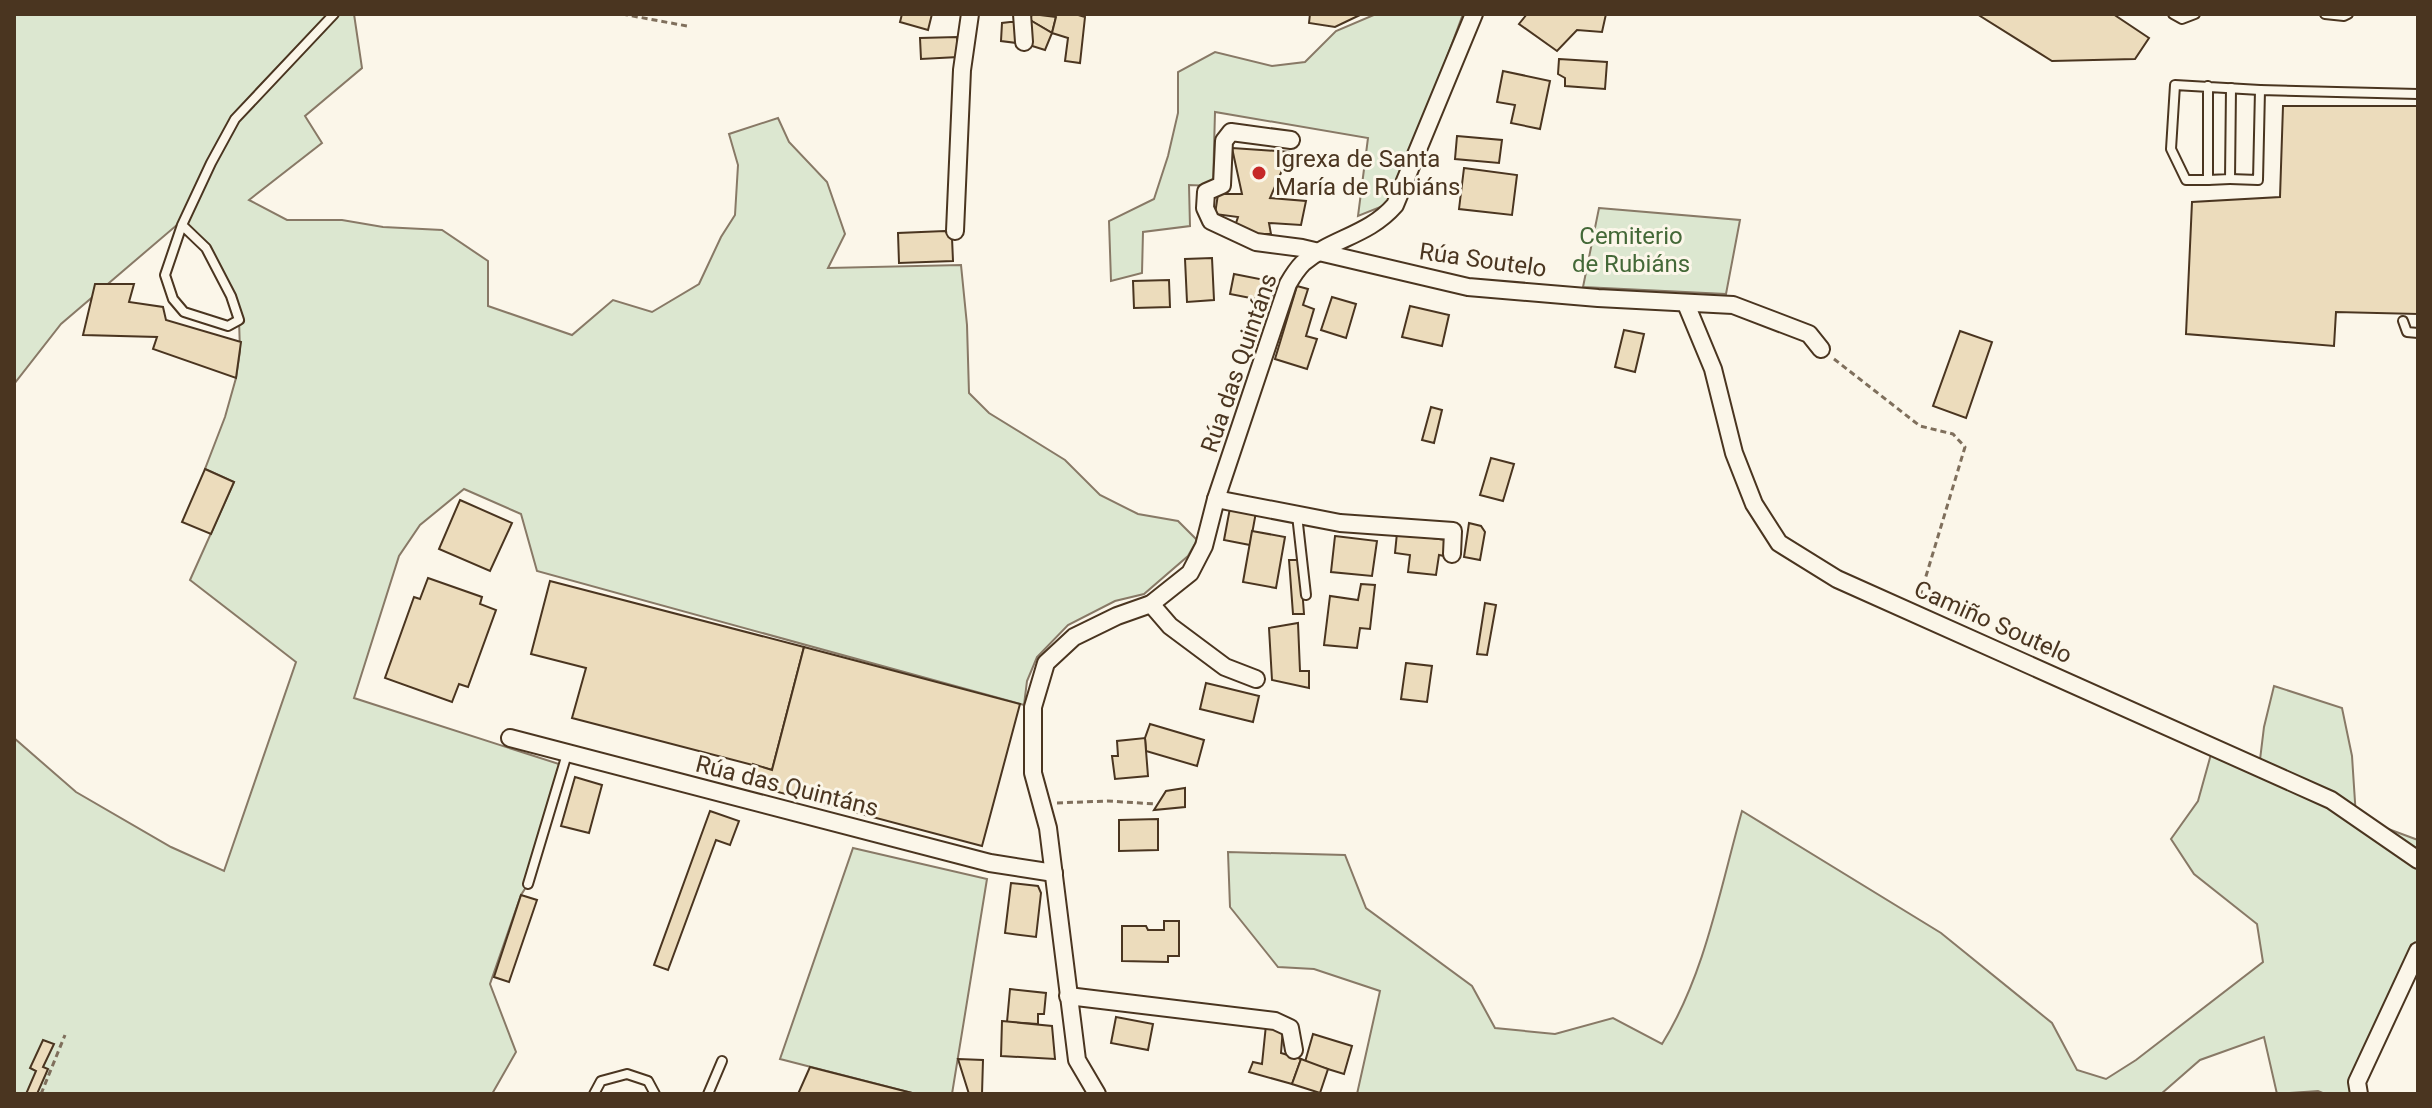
<svg xmlns="http://www.w3.org/2000/svg" width="2432" height="1108" font-family="Roboto,sans-serif">
<style>
.green{fill:#dce7d0;stroke:#887966;stroke-width:2}
.building{fill:#ecdcbc;stroke:#4a3520;stroke-width:2}
.lines{fill:none;stroke-linecap:round;stroke-linejoin:round}
.service-casing{stroke:#4a3520;stroke-width:12}
.minor-casing{stroke:#4a3520;stroke-width:20}
.path{stroke:#7f6f5c;stroke-width:3;stroke-dasharray:6 4;stroke-linecap:butt}
.service{stroke:#fbf6e9;stroke-width:8}
.minor{stroke:#fbf6e9;stroke-width:16}
.poi-dot{fill:#c62828;stroke:#fbf6e9;stroke-width:3}
.labels{text-anchor:middle;stroke-width:6;stroke-linejoin:round;paint-order:stroke}
.poi-label{font-size:24px;fill:#4a3520;stroke:#fbf6e9;text-anchor:start}
.park-label{font-size:24px;fill:#436837;stroke:#fbf6e9}
.street-label{font-size:24px;fill:#4a3520;stroke:#fbf6e9}
</style>
<rect width="100%" height="100%" fill="#fbf6e9"/>
<g class="green">
<path d="M14,14H354L362,68L305,116L322,143L249,200L287,220H342L383,227L442,230L488,261V306L572,335L613,300L652,312L699,284L721,237L735,215L738,165L729,134L778,118L789,142L827,182L845,234L828,268L961,265L967,325L969,393L989,413L1065,460L1100,495L1138,514L1178,521L1197,540L1188,556L1144,594L1115,601L1068,625L1037,657L1027,681L1024,705L537,571L521,514L464,489L420,525L399,556L354,698L562,765L528,884L521,895L490,984L516,1052L492,1094H14V738L76,792L171,847L224,871L296,662L190,580L234,482L205,469L225,417L236,378L240,351L239,320L206,248L182,225L178,224L61,324L14,384Z"/>
<path d="M1376,14H1463L1393,202L1358,216L1368,138L1215,112L1213,186L1189,185L1190,226L1143,232L1142,273L1111,281L1109,221L1154,199L1168,156L1178,113V72L1215,52L1272,66L1305,62L1336,31Z"/>
<path d="M1599,208L1740,220L1726,294L1583,287Z"/>
<path d="M2274,686L2342,708L2352,756L2356,817L2418,840V948L2359,1094H2325L2318,1091L2277,1094L2264,1037L2200,1060L2161,1094H1357L1380,991L1314,969L1278,967L1230,907L1228,852L1345,855L1366,908L1472,986L1495,1028L1555,1034L1613,1018L1662,1044C1705,975 1720,889 1742,811L1941,933L2052,1023L2077,1070L2106,1079L2136,1060L2263,962L2257,924L2194,874L2171,839L2198,801L2213,747L2259,768L2264,727Z"/>
<path d="M853,848L987,879L952,1094H916L780,1059Z"/>
</g>
<g class="building">
<path d="M902,14H932L928,30L900,22Z"/>
<path d="M1032,14L1056,17L1052,33L1030,20Z"/>
<path d="M1051,14H1075L1085,17L1080,63L1065,61L1068,38L1052,33L1056,17Z"/>
<path d="M1310,14H1362L1335,27L1309,23Z"/>
<path d="M1527,14H1606L1602,32L1577,30L1557,51L1519,24Z"/>
<path d="M1977,14H2113L2149,38L2135,59L2052,61Z"/>
<path d="M1030,20L1052,33L1045,50L1029,45Z"/>
<path d="M1010,22H1017V43L1001,41L1002,23Z"/>
<path d="M957,37L958,57L921,59L920,38Z"/>
<path d="M1559,59L1607,62L1605,89L1565,86V78L1558,74Z"/>
<path d="M1503,71L1550,81L1540,129L1511,123L1515,105L1497,102Z"/>
<path d="M2283,106H2418V314L2336,312L2334,346L2186,334L2192,202L2280,197Z"/>
<path d="M1457,136L1502,140L1499,163L1455,159Z"/>
<path d="M1232,148L1290,152L1270,198L1306,201L1301,225L1269,223L1271,234H1251L1235,226L1238,217L1215,214L1218,194H1242Z"/>
<path d="M1464,168L1517,175L1512,215L1459,209Z"/>
<path d="M945,231L952,238L953,261L899,263L898,233Z"/>
<path d="M1212,258L1214,300L1187,302L1185,259Z"/>
<path d="M1234,274L1275,282L1271,302L1230,294Z"/>
<path d="M1169,280L1170,307L1134,308L1133,281Z"/>
<path d="M95,284H134L129,302L163,307L166,320L241,342L236,378L153,349L157,337L83,335Z"/>
<path d="M1297,286L1308,289L1303,305L1314,309L1306,336L1317,339L1307,369L1275,359Z"/>
<path d="M1332,297L1356,304L1346,338L1321,330Z"/>
<path d="M1410,306L1449,315L1442,346L1402,337Z"/>
<path d="M1624,330L1644,334L1635,372L1615,367Z"/>
<path d="M1960,331L1992,342L1966,418L1933,406Z"/>
<path d="M1431,407L1442,410L1434,443L1422,440Z"/>
<path d="M1491,458L1514,464L1503,501L1480,495Z"/>
<path d="M205,469L234,482L211,534L182,522Z"/>
<path d="M460,500L512,523L490,571L439,549Z"/>
<path d="M1230,508L1256,512L1250,545L1224,540Z"/>
<path d="M1469,523L1481,526L1485,532L1480,560L1464,557Z"/>
<path d="M1252,531L1285,537L1276,588L1243,582Z"/>
<path d="M1397,533L1446,540L1444,556L1439,555L1436,575L1408,572L1410,555L1395,553Z"/>
<path d="M1335,536L1377,541L1372,576L1331,572Z"/>
<path d="M1289,560H1300L1304,614H1293Z"/>
<path d="M428,578L482,597L480,604L496,610L468,687L459,684L452,702L385,678L414,597L420,599Z"/>
<path d="M550,581L804,647L772,770L572,718L586,668L531,654Z"/>
<path d="M1361,584L1375,585L1370,629L1360,628L1357,648L1324,645L1330,596L1358,600Z"/>
<path d="M1485,603L1496,605L1487,655L1477,654Z"/>
<path d="M1298,623L1300,671H1309V688L1272,680L1269,628Z"/>
<path d="M804,647L1020,704L982,846L748,784L753,764L772,770Z"/>
<path d="M1406,663L1432,666L1427,702L1401,699Z"/>
<path d="M1206,683L1259,696L1253,722L1200,709Z"/>
<path d="M1150,724L1204,740L1197,766L1146,751L1145,738Z"/>
<path d="M1145,738L1148,776L1115,779L1112,756H1118L1117,741Z"/>
<path d="M575,777L602,785L589,833L561,826Z"/>
<path d="M1185,788V807L1154,810L1166,791Z"/>
<path d="M710,811L739,821L730,845L716,840L668,970L654,965Z"/>
<path d="M1158,819V850L1119,851V820Z"/>
<path d="M1011,883L1038,886L1041,893L1036,937L1005,933Z"/>
<path d="M521,895L537,900L509,982L494,977Z"/>
<path d="M1164,921H1179V956H1168V962L1122,961V926H1146L1148,930H1164Z"/>
<path d="M1010,989L1046,993L1044,1014H1038V1024L1007,1022Z"/>
<path d="M1116,1017L1153,1024L1148,1050L1111,1043Z"/>
<path d="M1002,1021L1052,1026L1055,1059L1001,1056Z"/>
<path d="M1266,1025L1283,1028L1281,1053L1301,1059L1292,1084L1249,1072L1253,1062L1262,1064Z"/>
<path d="M1313,1034L1352,1046L1344,1074L1305,1062Z"/>
<path d="M43,1040L54,1044L43,1067L48,1069L37,1094H26L36,1071L30,1068Z"/>
<path d="M958,1059L983,1060L982,1094H969Z"/>
<path d="M1301,1059L1328,1069L1320,1093L1292,1084Z"/>
<path d="M810,1067L916,1094H798Z"/>
</g>
<g class="lines">
<g class="service-casing">
<g id="service">
<path d="M2173,14L2182,19L2195,14"/>
<path d="M2325,14L2344,16L2348,14"/>
<path d="M2208,86V180H2186L2171,149L2175,85L2260,90"/>
<path d="M2230,179L2258,180L2260,90L2418,94"/>
<path d="M2208,180L2230,179L2231,88"/>
<path d="M182,225L206,248L231,296L239,320L228,326L184,312L173,299L165,275L182,225L211,163L235,119L334,14"/>
<path d="M2403,321L2407,332L2418,333"/>
<path d="M1297,515L1306,595"/>
<path d="M528,884L567,754"/>
<path d="M594,1094L601,1081L627,1074L648,1081L655,1094"/>
<path d="M708,1094L722,1061"/>
</g>
</g>
<g class="minor-casing">
<g id="minor">
<path d="M1022,14L1024,42"/>
<path d="M1291,140L1231,132L1224,141L1222,185L1206,192L1205,208L1211,221L1256,242L1302,248L1468,287L1598,298L1733,305L1809,334L1821,349"/>
<path d="M955,231L962,70L970,14"/>
<path d="M1686,304L1713,369L1734,453L1754,504L1779,543L1837,579L2331,800L2418,860"/>
<path d="M1216,499L1340,523L1453,531L1452,554"/>
<path d="M1151,604L1170,626L1225,667L1256,679"/>
<path d="M510,738L990,863L1054,873"/>
<path d="M1068,996L1275,1021L1290,1028L1294,1050"/>
<path d="M1097,1094L1077,1060L1048,828L1033,773V707L1046,663L1074,637L1117,616L1151,604L1190,573L1204,546L1216,499L1288,284C1292,277 1297,269 1303,263C1332,238 1368,236 1395,205L1474,14"/>
<path d="M2359,1094L2357,1082L2418,951"/>
</g>
</g>
<g class="path">
<path d="M622,14L687,26"/>
<path d="M1834,359L1920,426L1953,434L1965,447L1920,596"/>
<path d="M1057,803L1107,801L1155,804"/>
<path d="M41,1094L65,1035"/>
</g>
<use href="#service" class="service"/>
<use href="#minor" class="minor"/>
</g>
<circle class="poi-dot" cx="1259" cy="173" r="8"/>
<g class="labels">
<g class="poi-label">
<text x="1275" y="167">Igrexa de Santa<tspan x="1275" dy="28">María de Rubiáns</tspan></text>
</g>
<g class="park-label">
<text x="1631" y="244">Cemiterio<tspan x="1631" dy="28">de Rubiáns</tspan></text>
</g>
<g class="street-label">
<text transform="translate(1483 260) rotate(8)" y="8">Rúa Soutelo</text>
<text transform="translate(1239 363) rotate(-71)" y="8">Rúa das Quintáns</text>
<text transform="translate(1993 622) rotate(24)" y="8">Camiño Soutelo</text>
<text transform="translate(787 786) rotate(14)" y="8">Rúa das Quintáns</text>
</g>
</g>
<rect width="2432" height="1108" fill="none" stroke="#4a3520" stroke-width="32"/>
</svg>
